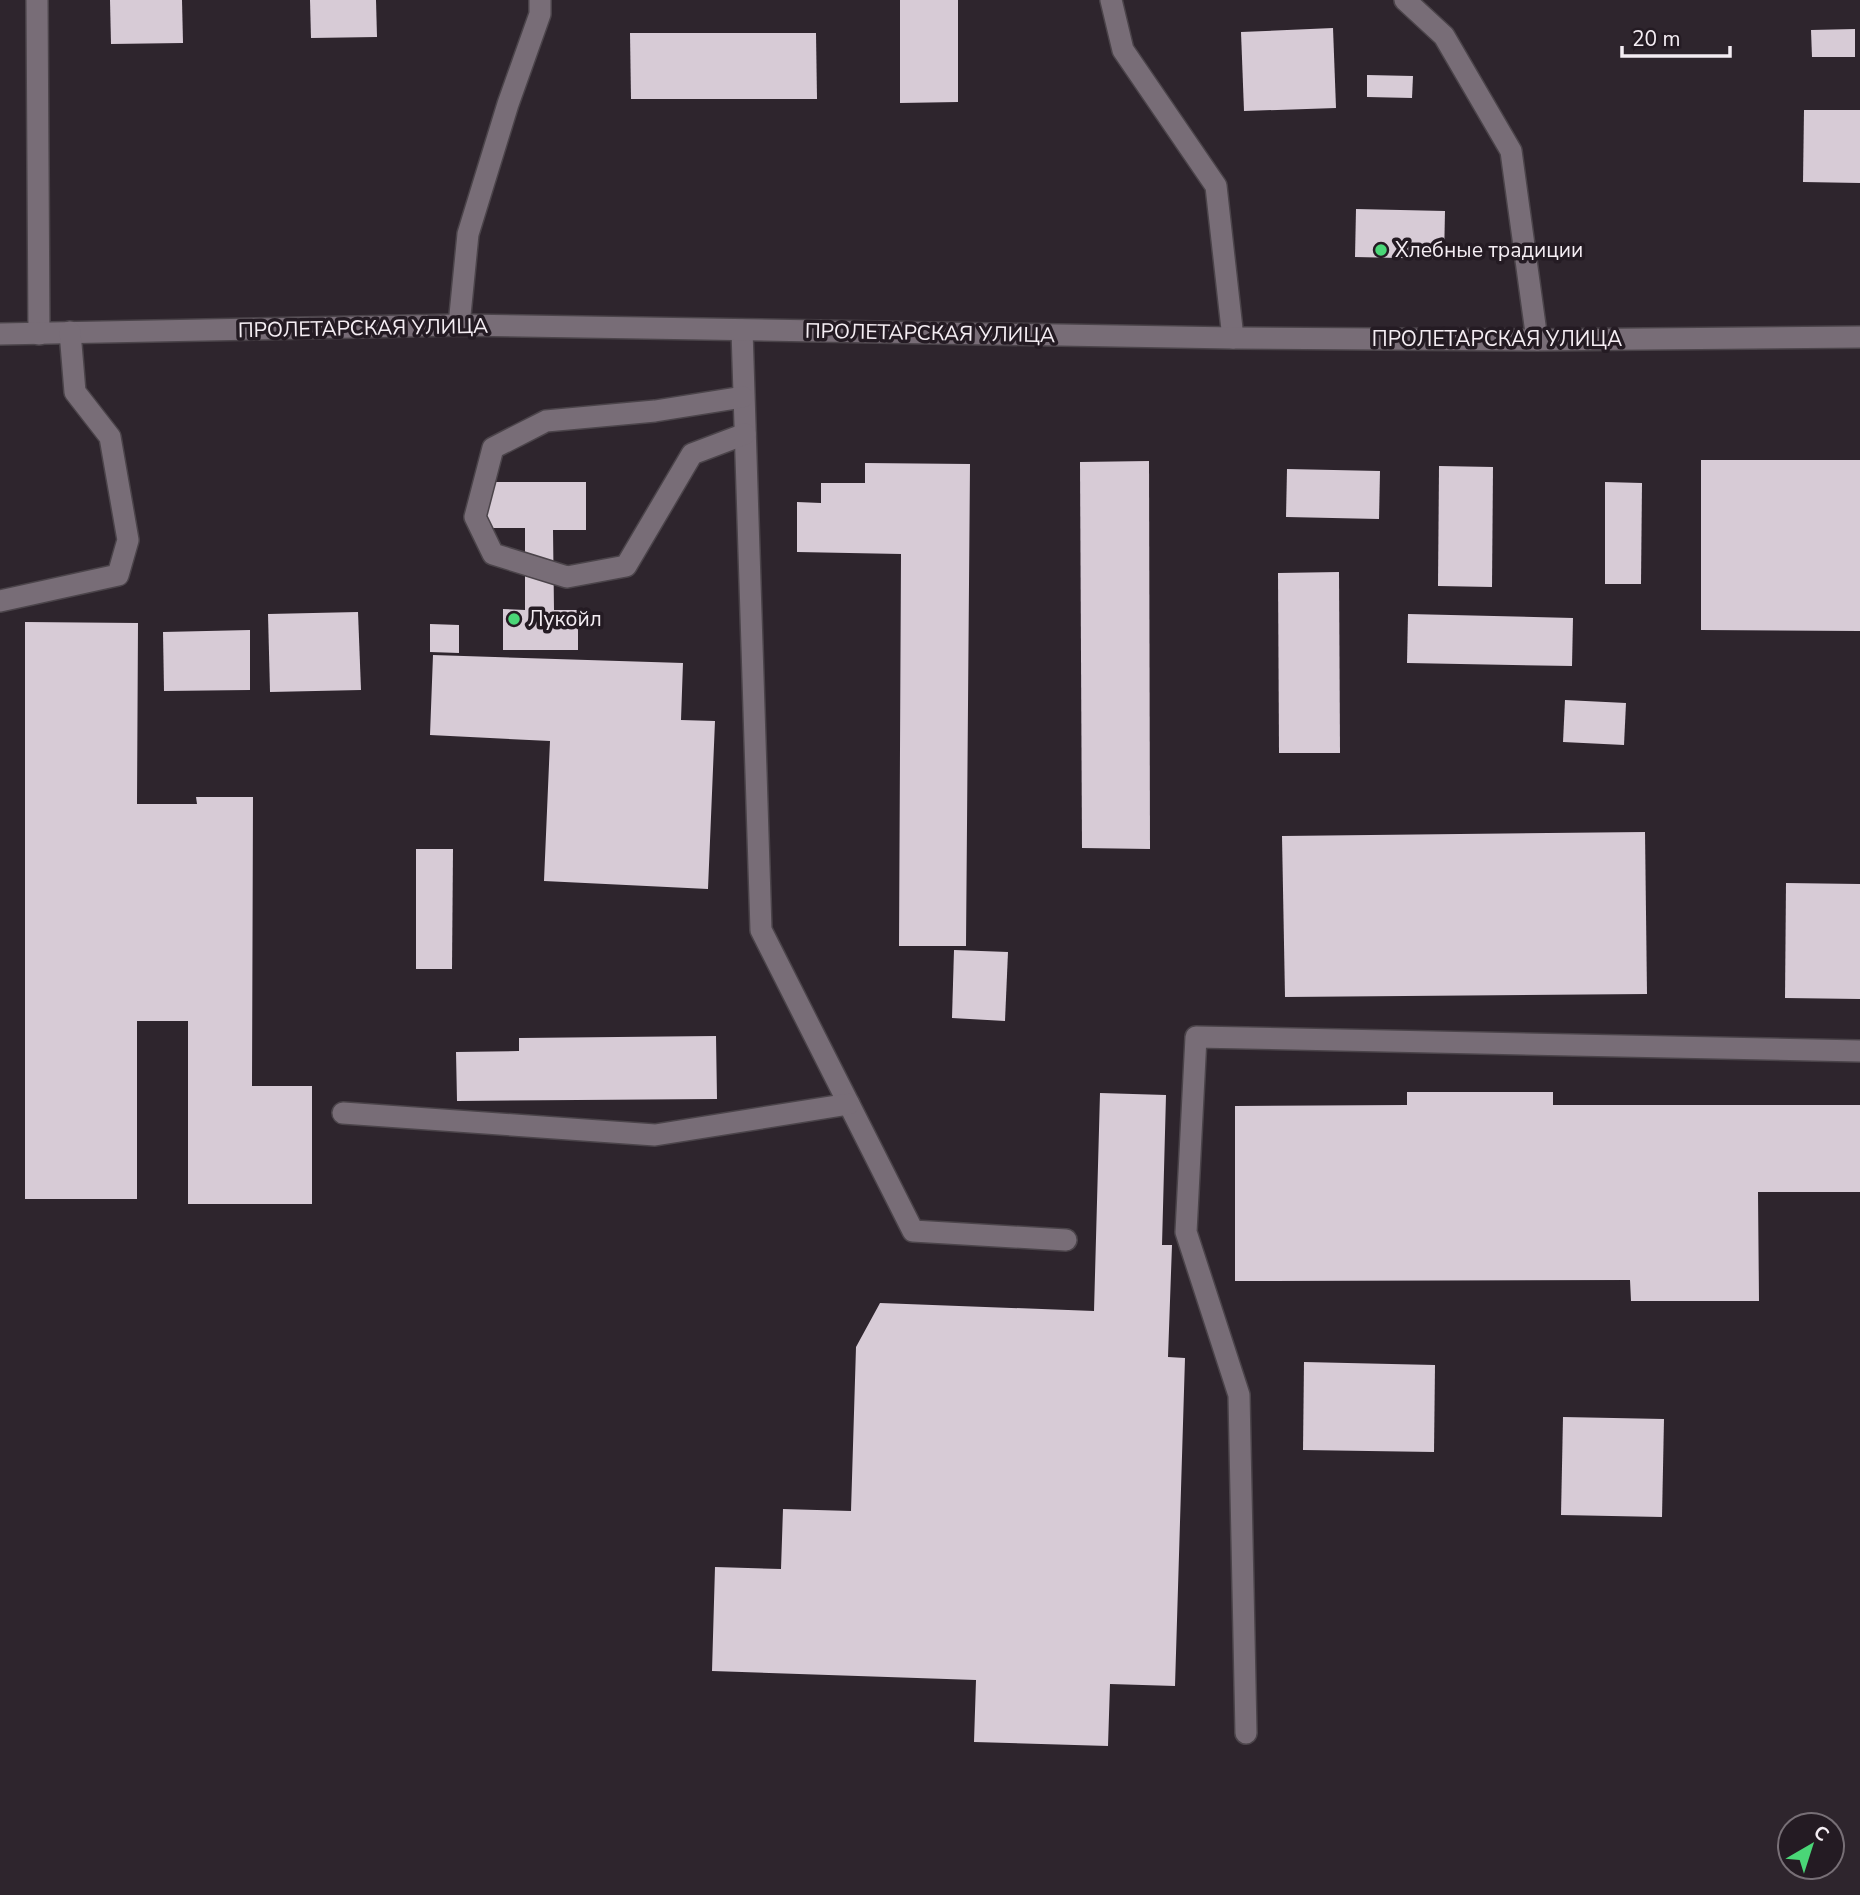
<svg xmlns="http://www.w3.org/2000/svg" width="1860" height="1895" font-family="'Nunito Sans',sans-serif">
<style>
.building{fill:#d7cbd6}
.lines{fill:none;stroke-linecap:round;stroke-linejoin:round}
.minor-casing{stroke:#4b444a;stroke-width:24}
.minor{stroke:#786d77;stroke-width:21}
.poi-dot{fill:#4ad677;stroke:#241b23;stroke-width:2.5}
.labels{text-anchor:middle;stroke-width:7;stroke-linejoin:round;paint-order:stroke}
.poi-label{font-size:21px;fill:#f4edf3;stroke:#241b23;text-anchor:start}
.street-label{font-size:21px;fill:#f4edf3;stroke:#241b23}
</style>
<rect width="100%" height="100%" fill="#2e252d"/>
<g class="building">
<path d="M110,0H182L183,43L111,44Z"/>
<path d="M310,0H376L377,37L311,38Z"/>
<path d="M900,0H958V102L900,103Z"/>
<path d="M1333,28L1336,108L1244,111L1241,32Z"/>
<path d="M1855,29V57H1812L1811,30Z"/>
<path d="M630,33H816L817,99H631Z"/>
<path d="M1367,75L1413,76L1412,98L1367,97Z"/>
<path d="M1804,110H1860V183L1803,182Z"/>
<path d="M1356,209L1445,211L1444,259L1355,257Z"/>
<path d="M1701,460H1860V631L1701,630Z"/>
<path d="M1149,461L1150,849L1082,848L1080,462Z"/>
<path d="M865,463L970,464L966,946H899L901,554L797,552V502L821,503V483H865Z"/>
<path d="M1439,466L1493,467L1492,587L1438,586Z"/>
<path d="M1287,469L1380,471L1379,519L1286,517Z"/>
<path d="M486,482H586V530H553L554,610H578V650H503V609L525,610V528H486Z"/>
<path d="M1605,482L1642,483L1641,584H1605Z"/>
<path d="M1339,572L1340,753H1279L1278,573Z"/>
<path d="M358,612L361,690L270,692L268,614Z"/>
<path d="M1408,614L1573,618L1572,666L1407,663Z"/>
<path d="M25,622L138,623L137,804H197L196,797H253L252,1086H312V1204H188V1021H137V1199H25Z"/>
<path d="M430,624L459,625V653L430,652Z"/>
<path d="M250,630V690L164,691L163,632Z"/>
<path d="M433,655L683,663L681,720L715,721L708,889L544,881L550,741L430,735Z"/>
<path d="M1565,700L1626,703L1624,745L1563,742Z"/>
<path d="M1645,832L1647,994L1285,997L1282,836Z"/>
<path d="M416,849H453L452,969H416Z"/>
<path d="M1786,883L1860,884V999L1785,998Z"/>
<path d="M954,950L1008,952L1005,1021L952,1018Z"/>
<path d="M716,1036L717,1099L457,1101L456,1052L519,1051V1038Z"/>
<path d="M1407,1092H1553V1105H1860V1192H1758L1759,1301H1631L1630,1280L1235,1281V1106L1407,1105Z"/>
<path d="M1100,1093L1166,1095L1162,1245H1172L1168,1357L1185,1358L1175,1686L1110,1684L1108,1746L974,1742L976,1680L712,1671L715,1567L781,1569L783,1509L851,1511L856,1347L880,1303L1094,1311Z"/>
<path d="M1304,1362L1435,1365L1434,1452L1303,1450Z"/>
<path d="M1563,1417L1664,1419L1662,1517L1561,1515Z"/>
</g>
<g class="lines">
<g class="minor-casing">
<g id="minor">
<path d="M37,0L39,334"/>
<path d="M1111,0L1123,50L1216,186L1233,338"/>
<path d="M1405,0L1444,36L1511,151L1537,340"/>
<path d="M459,325L468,234L508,104L540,14V0"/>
<path d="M742,330L761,930L913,1231L1066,1240"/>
<path d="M0,334L459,325L1233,338L1537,340L1860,337"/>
<path d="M743,397L655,411L546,421L493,448L475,517L493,554L567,577L626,566L692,454L745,434"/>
<path d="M0,601L118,575L128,540L110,437L75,392L70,332"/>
<path d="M343,1113L655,1135L849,1104"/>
<path d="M1246,1733L1239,1395L1186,1232L1196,1037L1860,1051"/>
</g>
</g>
<use href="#minor" class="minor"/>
</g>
<g class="poi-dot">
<circle cx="1381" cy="250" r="7"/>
<circle cx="514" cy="619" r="7"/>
</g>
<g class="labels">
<g class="poi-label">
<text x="1395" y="257">Хлебные традиции</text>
<text x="528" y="626">Лукойл</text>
</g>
<g class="street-label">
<text transform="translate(363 328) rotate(-1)" y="7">ПРОЛЕТАРСКАЯ УЛИЦА</text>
<text transform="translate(930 333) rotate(1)" y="7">ПРОЛЕТАРСКАЯ УЛИЦА</text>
<text x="1497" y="346">ПРОЛЕТАРСКАЯ УЛИЦА</text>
</g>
</g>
<g transform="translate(1811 1846) rotate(39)"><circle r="33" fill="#241b23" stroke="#776f76" stroke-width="2"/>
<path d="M0-5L12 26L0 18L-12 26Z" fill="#4ad677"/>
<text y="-10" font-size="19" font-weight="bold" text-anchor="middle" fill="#f4edf3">С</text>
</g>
<path d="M1622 46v10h108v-10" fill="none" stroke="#f4edf3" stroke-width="3.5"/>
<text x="1632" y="46" font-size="21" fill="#f4edf3" stroke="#241b23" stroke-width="5" paint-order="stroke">20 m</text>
</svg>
